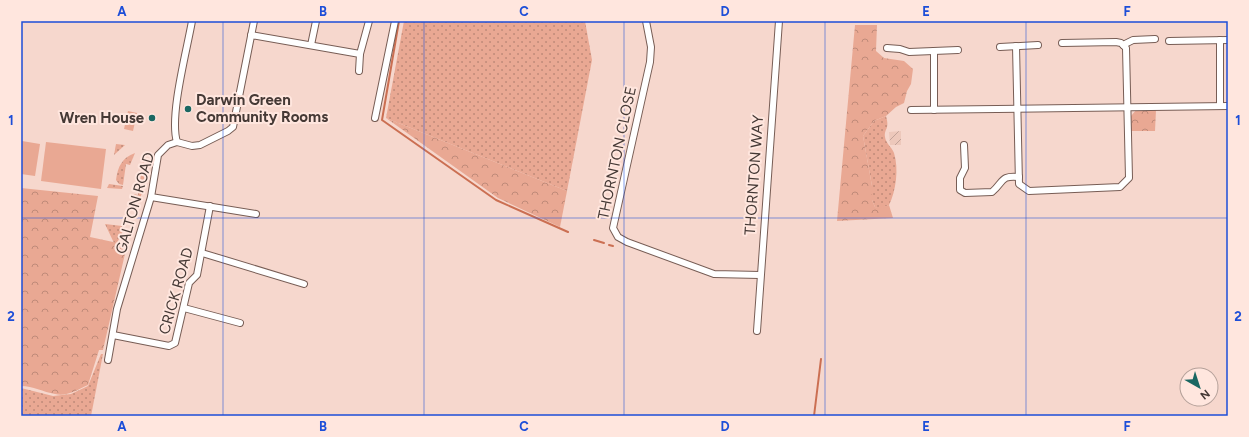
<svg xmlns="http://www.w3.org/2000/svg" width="1249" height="437" font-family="Figtree,sans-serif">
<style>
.industrial{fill:url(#industrial-furrows)}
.grass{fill:url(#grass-dots)}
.forest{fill:url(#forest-crowns)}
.garden{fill:#e9a893}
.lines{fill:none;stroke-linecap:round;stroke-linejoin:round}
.stream{stroke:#cb6f52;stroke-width:2}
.minor-casing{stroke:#775d55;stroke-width:8}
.minor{stroke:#fff;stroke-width:6}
.grid{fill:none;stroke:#1d4ed8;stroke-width:1;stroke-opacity:0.55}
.poi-dot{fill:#1a6762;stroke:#ffe6de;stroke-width:1.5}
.labels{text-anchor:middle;stroke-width:4;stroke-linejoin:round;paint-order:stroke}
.poi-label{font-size:15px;font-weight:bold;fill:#453935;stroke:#ffe6de;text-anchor:start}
.street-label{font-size:15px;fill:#453935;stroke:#ffe6de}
.neatline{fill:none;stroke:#1d4ed8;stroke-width:1.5}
.grid-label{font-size:13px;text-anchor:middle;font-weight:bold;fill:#1d4ed8}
</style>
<defs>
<pattern id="industrial-furrows" width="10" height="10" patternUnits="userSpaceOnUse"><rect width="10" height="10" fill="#edc8bb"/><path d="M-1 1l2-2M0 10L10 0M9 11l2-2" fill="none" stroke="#c2a399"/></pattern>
<pattern id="grass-dots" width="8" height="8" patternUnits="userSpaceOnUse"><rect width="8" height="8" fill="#e9a893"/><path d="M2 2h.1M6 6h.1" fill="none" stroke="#bf8a79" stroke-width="1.8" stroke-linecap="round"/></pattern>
<pattern id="forest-crowns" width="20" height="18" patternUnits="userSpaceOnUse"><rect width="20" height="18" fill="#e9a893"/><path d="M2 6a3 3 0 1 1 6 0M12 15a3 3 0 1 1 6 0" fill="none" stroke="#bf8a79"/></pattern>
</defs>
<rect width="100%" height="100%" fill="#f6d7cd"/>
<path class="industrial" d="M901,131V145H890L889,132Z"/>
<g class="grass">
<path d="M404,21H585L592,60L567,191L386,118Z"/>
<path d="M886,116C890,130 884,128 885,137C886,144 892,147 894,153C899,169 896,191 889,205L880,209L875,207L872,200V186L863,136L874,121Z"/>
<path d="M116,144L125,145L114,155Z"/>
<path d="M135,153L130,165L126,164L123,185L119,184L116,180C118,166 122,158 135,153Z"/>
<path d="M144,162C149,168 143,197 138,201L134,194L138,195L142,167L139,165Z"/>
<path d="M109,184L123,186L122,189L107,188Z"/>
<path d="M105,224L122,226V229H124L117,243H114Z"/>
<path d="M101,354H103L91,416H21V388L53,396L71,394L88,386Z"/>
</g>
<g class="forest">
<path d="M855,25H877L876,51L884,58L904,61L913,69L911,84L907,91L904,103L896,107L886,116L874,121L863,136L872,186V200L875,207L880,208L889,205L893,218L837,221Z"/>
<path d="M1137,109L1156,110L1155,131H1131V116Z"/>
<path d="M386,118L567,191L560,227L498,198Z"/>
<path d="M21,188L98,196L90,237L127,245L103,350H99L88,385C77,390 66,397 55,394C43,392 33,386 21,386Z"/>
</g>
<g class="garden">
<path d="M128,111L137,113L133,131L124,129Z"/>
<path d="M22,141L40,144L35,176L21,174Z"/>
<path d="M46,142L106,149L101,189L41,181Z"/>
</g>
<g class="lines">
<g class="stream">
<path d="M399,21L382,120L496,200L568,232"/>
<path d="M594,240L604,243"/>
<path d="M609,245L613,246"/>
<path d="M814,416L821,359"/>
</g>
<g class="minor-casing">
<g id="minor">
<path d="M646,21L651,47L650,62L613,228L618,237L627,242L714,274L760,275"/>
<path d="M251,35L360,54"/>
<path d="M1220,40V106"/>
<path d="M1169,41L1228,40"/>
<path d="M311,45L316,21"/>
<path d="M1123,45L1133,40L1155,39"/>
<path d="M1016,46L1019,184L1029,191L1120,187L1129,178L1126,48L1121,43L1116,42L1062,43"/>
<path d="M1000,47L1038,45"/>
<path d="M887,48L900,49L909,52L958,50"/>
<path d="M934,51V110"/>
<path d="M359,71L360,54L369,21"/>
<path d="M911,110L1228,106"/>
<path d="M375,118L395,21"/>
<path d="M177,142C169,116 187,50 192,21"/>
<path d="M964,145L965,168L960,178V190L965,193L992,192C1004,182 1000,175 1019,177"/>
<path d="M151,197L256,214"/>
<path d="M202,253L304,284"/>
<path d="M184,308L240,323"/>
<path d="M757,331L779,21"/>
<path d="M113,335L169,346L175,343L189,283L197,275L210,206"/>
<path d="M108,360L117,309L151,197L158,155L168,145L177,142L192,146L200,145L228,131L233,127L254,21"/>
</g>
</g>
<use href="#minor" class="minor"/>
</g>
<path class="grid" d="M223,21V416M424,21V416M624,21V416M825,21V416M1026,21V416M21,218H1228"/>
<g class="poi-dot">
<circle cx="188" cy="109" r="4"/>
<circle cx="152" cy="118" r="4"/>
</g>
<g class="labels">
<g class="poi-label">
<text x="196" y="105">Darwin Green<tspan x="196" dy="17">Community Rooms</tspan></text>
<text x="144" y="123" text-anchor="end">Wren House</text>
</g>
<g class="street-label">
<text transform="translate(617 153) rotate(-78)" y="5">THORNTON CLOSE</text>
<text transform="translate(754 175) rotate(-86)" y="5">THORNTON WAY</text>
<text transform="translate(135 203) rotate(-74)" y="5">GALTON ROAD</text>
<text transform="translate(176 291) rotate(-74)" y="5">CRICK ROAD</text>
</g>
</g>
<rect width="1249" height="437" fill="none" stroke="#ffe6de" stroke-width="44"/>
<g transform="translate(1199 387) rotate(141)"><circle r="19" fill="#ffe6de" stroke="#b5a19a"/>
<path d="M0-3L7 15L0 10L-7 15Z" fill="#1a6762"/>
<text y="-6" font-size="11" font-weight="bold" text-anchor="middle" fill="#453935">N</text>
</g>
<rect x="22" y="22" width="1205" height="393" class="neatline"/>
<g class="grid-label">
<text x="122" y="16">A</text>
<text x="323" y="16">B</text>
<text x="524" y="16">C</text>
<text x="725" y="16">D</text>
<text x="926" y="16">E</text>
<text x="1127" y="16">F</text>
<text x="11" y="125">1</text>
<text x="1238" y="125">1</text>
<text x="11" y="321">2</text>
<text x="1238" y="321">2</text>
<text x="122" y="431">A</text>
<text x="323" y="431">B</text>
<text x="524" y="431">C</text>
<text x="725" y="431">D</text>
<text x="926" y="431">E</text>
<text x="1127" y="431">F</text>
</g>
</svg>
